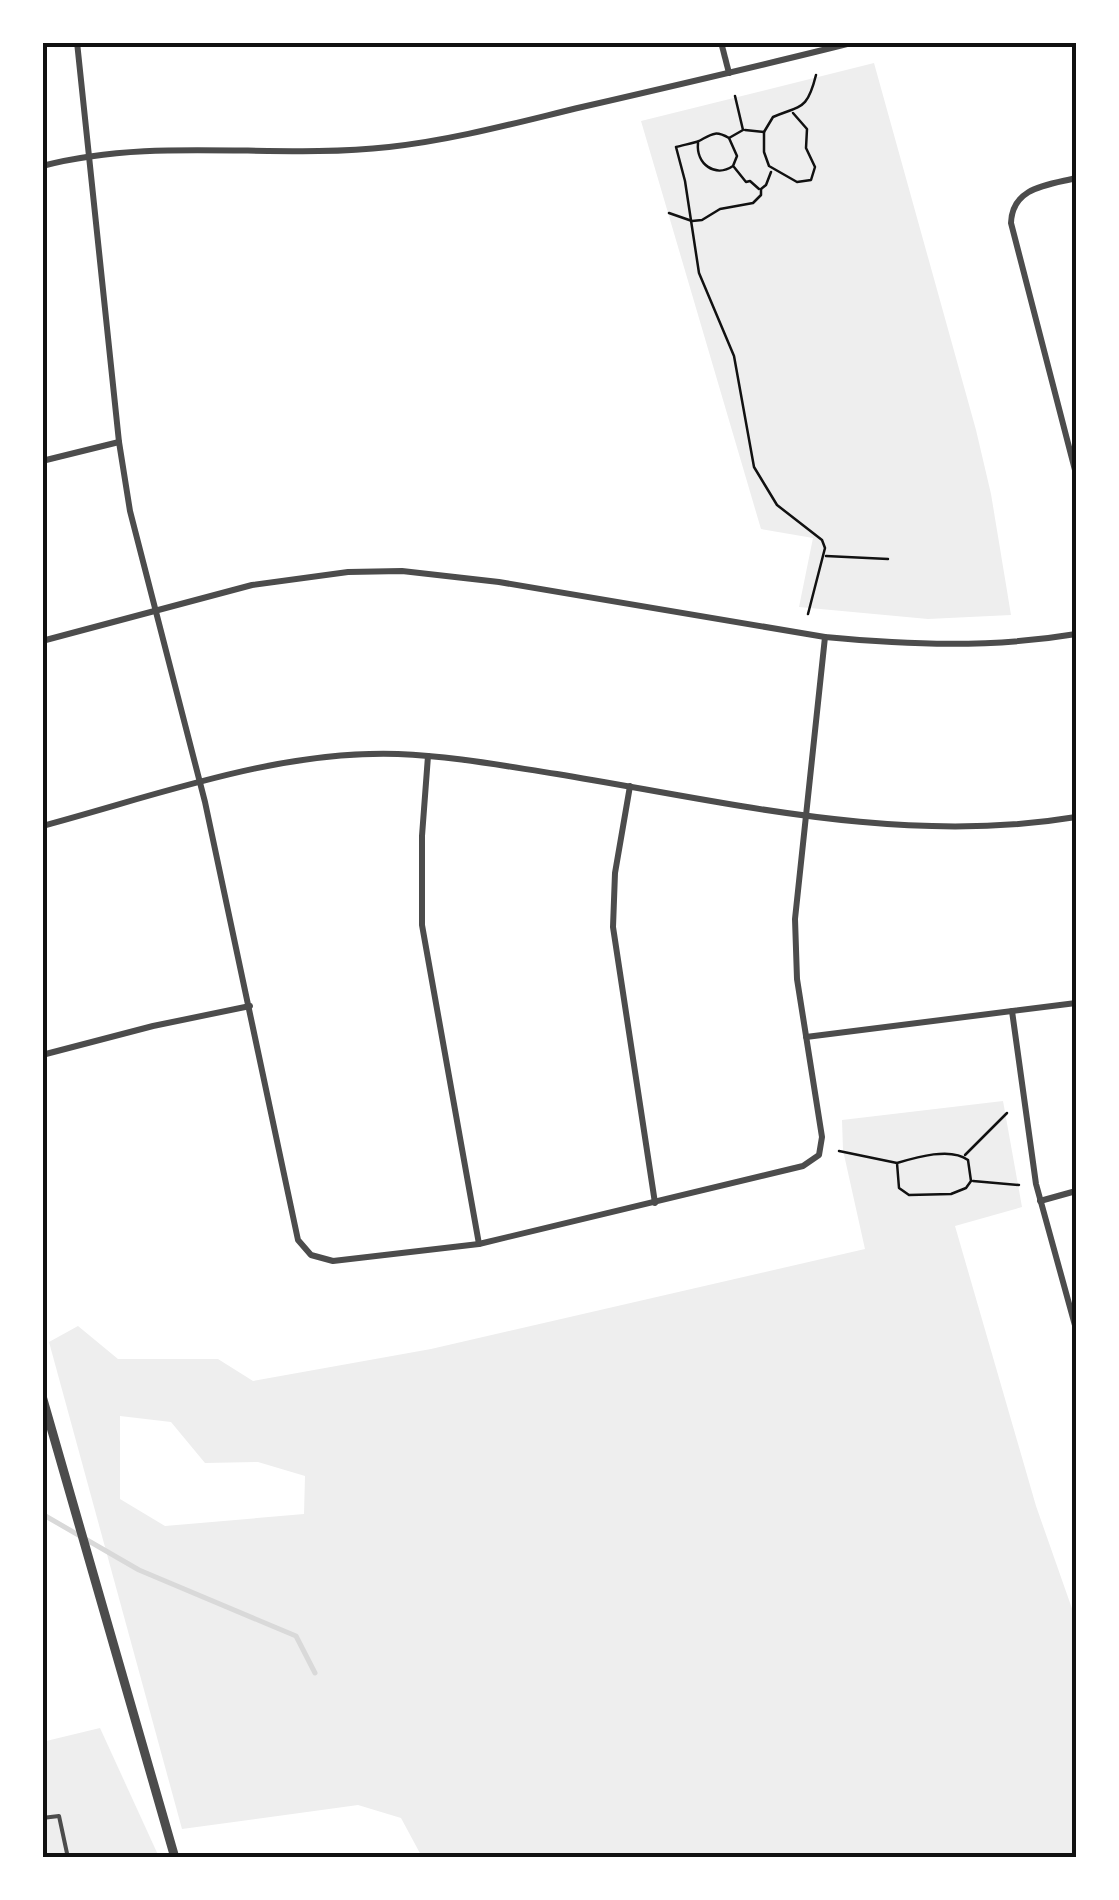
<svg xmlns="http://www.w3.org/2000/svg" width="1119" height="1900" font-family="Lato,sans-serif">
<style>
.green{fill:#eee;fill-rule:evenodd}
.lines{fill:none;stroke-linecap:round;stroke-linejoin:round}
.stream{stroke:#d9d9d9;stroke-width:5}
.path{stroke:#111;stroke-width:2.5}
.service{stroke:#4c4c4c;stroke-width:4}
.minor{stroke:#4c4c4c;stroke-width:6}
.tertiary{stroke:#4c4c4c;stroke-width:9}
.neatline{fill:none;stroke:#111;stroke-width:4}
</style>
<rect width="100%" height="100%" fill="#fff"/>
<g class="green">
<path d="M874,63L976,430L991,494L1011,615L928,619L799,607L813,538L761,529L641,121Z"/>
<path d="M1003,1101L1022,1207L955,1226L1036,1506L1076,1620V1857H422L401,1818L358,1805L182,1829L49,1342L78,1326L118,1359H218L253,1381L431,1349L865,1249L843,1150L842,1120ZM120,1416L171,1422L205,1463L258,1462L305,1476L304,1514L165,1526L120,1499Z"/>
<path d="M100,1728L159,1857H43L42,1742Z"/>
</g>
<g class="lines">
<path class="stream" d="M42,1514L139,1570L296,1636L315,1673"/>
<g class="path">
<path d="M735,96L743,130L729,138C715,130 712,134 699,141C694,143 683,145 676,147L685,181L699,273L734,356L754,467L777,505L822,540L825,548L808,614"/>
<path d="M745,130L764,132L773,117C801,105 807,111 816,75"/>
<path d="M764,132V152L769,166L797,182L811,180L815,167L806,148L807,129L793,113"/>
<path d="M698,143C696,164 715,178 733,166L737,156L729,138"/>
<path d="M734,167L746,182L750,181L759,189"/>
<path d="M669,213L692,221L702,220L720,209L753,203L761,195V189L766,185L771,172"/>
<path d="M826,556L888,559"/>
<path d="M839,1151L897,1163L899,1188L909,1195L951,1194L966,1188L971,1181L968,1160C951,1147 917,1157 897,1163"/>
<path d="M965,1155L1007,1113"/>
<path d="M973,1181L1019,1185"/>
</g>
<path class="service" d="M42,1818L59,1816L68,1858"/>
<g class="minor">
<path d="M77,42L119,442L130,511L205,802L298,1240L311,1255L333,1261L479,1244L803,1166L819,1155L822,1137L797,979L795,919L825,637"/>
<path d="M721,42L729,73"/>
<path d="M42,166C156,136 274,160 389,147C454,140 519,122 582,107C673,86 764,65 855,42"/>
<path d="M1076,178C1048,185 1012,187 1011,223L1076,474"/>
<path d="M42,461L119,442"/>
<path d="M42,641L252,585L348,572L402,571L499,582L825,637C909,645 993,648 1076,634"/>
<path d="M428,756L422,836V925L479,1244"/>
<path d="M630,786L615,873L613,927L655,1203"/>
<path d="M42,826C158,795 277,750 398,754C452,756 504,766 557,774C727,802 903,846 1076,817"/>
<path d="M1012,1011L1036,1184L1076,1329"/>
<path d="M806,1037L1076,1003"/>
<path d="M42,1055L153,1026L250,1006"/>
<path d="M1040,1201L1076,1191"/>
</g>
<path class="tertiary" d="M42,1396L175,1858"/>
</g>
<rect width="1119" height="1900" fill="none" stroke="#ffffff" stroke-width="90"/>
<rect x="45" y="45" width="1029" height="1810" class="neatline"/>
</svg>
